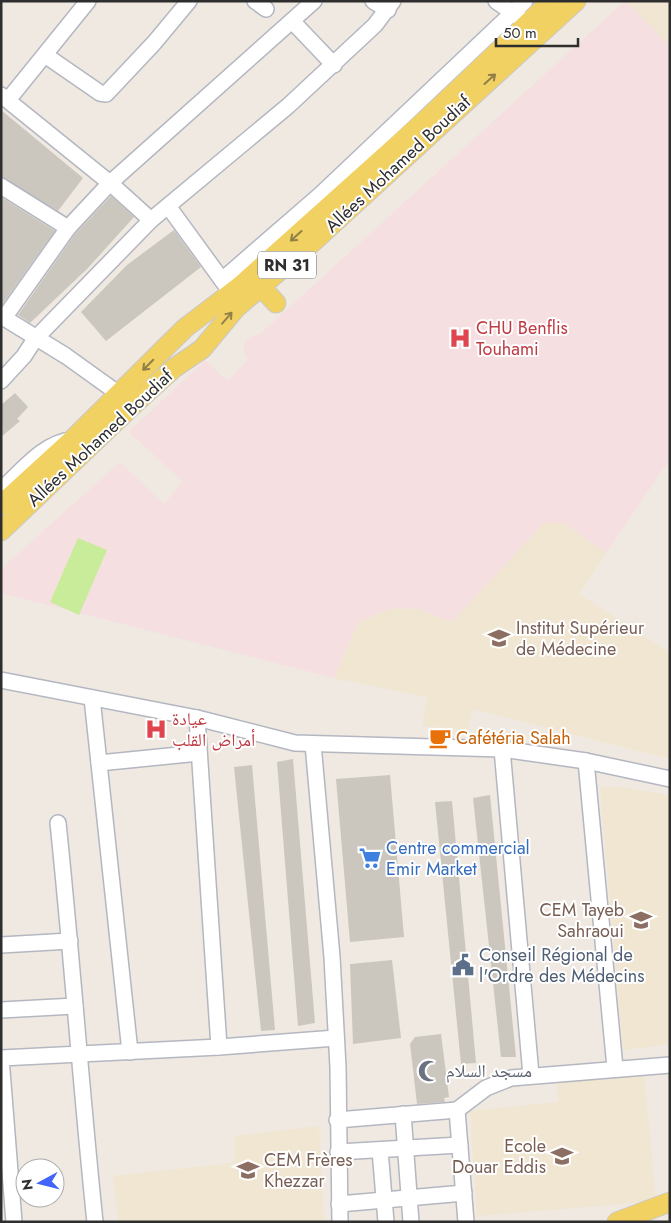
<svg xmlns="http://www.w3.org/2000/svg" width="671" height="1223" font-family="Jost,'Noto Naskh Arabic',sans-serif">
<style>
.education{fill:#f0e6d1}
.medical{fill:#f5dfe0}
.pitch{fill:#c9ec9a}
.building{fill:#cbc7bf}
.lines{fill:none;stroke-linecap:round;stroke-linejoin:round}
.minor-casing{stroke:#b4b7c1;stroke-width:18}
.major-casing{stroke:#c9c9c9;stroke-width:21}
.minor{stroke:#fff;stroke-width:15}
.major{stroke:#f2d163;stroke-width:19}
.oneway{stroke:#908048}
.labels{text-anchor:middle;stroke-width:4;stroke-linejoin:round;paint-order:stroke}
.shield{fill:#fff;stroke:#6d6d6d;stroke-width:1}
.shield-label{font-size:16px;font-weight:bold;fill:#2e2e2e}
.street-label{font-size:18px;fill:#2e2e2e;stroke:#fff}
.health-label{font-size:18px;fill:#be3a42;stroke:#fff;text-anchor:start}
.education-label{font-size:18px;fill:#785e54;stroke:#fff;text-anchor:start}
.food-label{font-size:18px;fill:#c56008;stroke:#fff;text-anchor:start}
.shop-label{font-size:18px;fill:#366cbe;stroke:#fff;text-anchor:start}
.service-label{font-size:18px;fill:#4e5e75;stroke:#fff;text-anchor:start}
.worship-label{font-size:18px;fill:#5b616d;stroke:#fff;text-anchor:start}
</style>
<rect width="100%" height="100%" fill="#efe9e1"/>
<g class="education">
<path d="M626,1H670V46Z"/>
<path d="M544,523H564L606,553L579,594L670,653V759L473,709L467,730L422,726L427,697L334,678L358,622L393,608L419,609L452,621Z"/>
<path d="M600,787H620L670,795V1044L623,1050Z"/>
<path d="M644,1073L656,1201L477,1216L470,1111L558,1102L557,1078Z"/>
<path d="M319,1126L324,1222H118L113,1176L234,1163V1136Z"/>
</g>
<path class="medical" d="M625,1L670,46V459L606,553L564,523H544L452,622L419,609L393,608L358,622L334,678L1,593V569L120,462L164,504L183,482L129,432L205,360L228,381L248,359L243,349L246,341L253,335H259Z"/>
<path class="pitch" d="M78,538L107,550L79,615L50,602Z"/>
<g class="building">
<path d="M1,110L83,178L58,211L1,177Z"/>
<path d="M111,196L134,217L88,268L30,323L18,315L75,234Z"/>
<path d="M1,197L55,231L1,306Z"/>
<path d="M174,230L201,267L106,341L81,312L127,265Z"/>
<path d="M15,393L28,407L17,419L20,421L1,437V405Z"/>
<path d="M293,759L315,1023L298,1026L277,762Z"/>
<path d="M252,765L275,1030L261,1031L234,767Z"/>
<path d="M390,775L404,937L350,942L336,779Z"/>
<path d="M490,795L516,1057H501L473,798Z"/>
<path d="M452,801L476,1063L461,1064L435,802Z"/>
<path d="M392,960L401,1038L353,1044L350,964Z"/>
<path d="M441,1034L449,1097L444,1098L445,1102L417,1104L410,1044L415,1037Z"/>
</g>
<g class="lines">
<g class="minor-casing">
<g id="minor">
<path d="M255,1L266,9"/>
<path d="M373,1L388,10"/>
<path d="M496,1L519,17"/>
<path d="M292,21L334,65"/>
<path d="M45,55L100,93L106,94L154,43L189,1"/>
<path d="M1,95L110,183L151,220"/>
<path d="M8,100L88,1"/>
<path d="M1,186L68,228"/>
<path d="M168,206L227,287"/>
<path d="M222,280L320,195L525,1"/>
<path d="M1,316L66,356L119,394"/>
<path d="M4,318L68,228L110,183L314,1"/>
<path d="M1,381L24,356L35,339L151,220L288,106L375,25L393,1"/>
<path d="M1,490C21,472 44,442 72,440"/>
<path d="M1,680L197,718L295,743L502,749L586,761L670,779"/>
<path d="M92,698L130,1052"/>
<path d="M197,718L219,1047"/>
<path d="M313,744L332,957L338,1067L340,1222"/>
<path d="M502,749L531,1075"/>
<path d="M586,761L615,1068"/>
<path d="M99,763L199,753"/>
<path d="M58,823C72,956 81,1089 95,1222"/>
<path d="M1,945L70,941"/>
<path d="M1,1010L75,1006"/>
<path d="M403,1114L411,1222"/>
<path d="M337,1120L457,1110"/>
<path d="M380,1150L386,1222"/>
<path d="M338,1152L460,1145"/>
<path d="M339,1204L464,1193"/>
<path d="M14,1222L1,1058L219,1047L336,1038"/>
<path d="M466,1222L457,1110L486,1088L511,1078L670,1065"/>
</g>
</g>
<g class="major-casing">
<g id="major">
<path d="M261,287L276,303"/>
<path d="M1,505L72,440L185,328L240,286L433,113L551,1"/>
<path d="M1,531L133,405L174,368L202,349L236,308L313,242L576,1"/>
<path d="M617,1222L670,1202"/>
</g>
</g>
<use href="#minor" class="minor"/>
<use href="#major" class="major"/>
</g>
<defs><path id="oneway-shaft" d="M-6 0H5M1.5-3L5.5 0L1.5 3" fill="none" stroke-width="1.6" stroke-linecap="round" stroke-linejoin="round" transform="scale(1.25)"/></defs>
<g class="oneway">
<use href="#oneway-shaft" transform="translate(490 79) rotate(-42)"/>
<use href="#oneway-shaft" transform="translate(296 236) rotate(138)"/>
<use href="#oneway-shaft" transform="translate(227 318) rotate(-49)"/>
<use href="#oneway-shaft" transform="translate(148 365) rotate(135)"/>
</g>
<defs>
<g id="hospital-bare" transform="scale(1.725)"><path d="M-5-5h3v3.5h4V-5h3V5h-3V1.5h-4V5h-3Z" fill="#e0444e" stroke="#fff" stroke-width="2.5" paint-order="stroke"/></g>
<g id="university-bare" transform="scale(1.725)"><path d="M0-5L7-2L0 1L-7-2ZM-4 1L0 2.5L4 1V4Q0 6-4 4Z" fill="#8d6e63" stroke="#fff" stroke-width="2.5" paint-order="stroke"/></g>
<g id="cafe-bare" transform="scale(1.725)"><path d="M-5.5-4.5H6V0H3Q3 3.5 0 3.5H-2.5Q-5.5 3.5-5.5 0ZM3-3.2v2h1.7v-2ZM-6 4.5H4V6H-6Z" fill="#e8710a" stroke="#fff" stroke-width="2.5" paint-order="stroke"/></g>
<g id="supermarket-bare" transform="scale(1.725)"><path d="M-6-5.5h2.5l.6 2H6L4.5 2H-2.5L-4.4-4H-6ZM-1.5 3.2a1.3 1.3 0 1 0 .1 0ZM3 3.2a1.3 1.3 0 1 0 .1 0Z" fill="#3f7fe0" stroke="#fff" stroke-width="2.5" paint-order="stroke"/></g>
<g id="school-bare" transform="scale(1.725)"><path d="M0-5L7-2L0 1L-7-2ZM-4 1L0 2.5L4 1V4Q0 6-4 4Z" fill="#8d6e63" stroke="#fff" stroke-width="2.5" paint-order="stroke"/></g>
<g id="civic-bare" transform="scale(1.725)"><path d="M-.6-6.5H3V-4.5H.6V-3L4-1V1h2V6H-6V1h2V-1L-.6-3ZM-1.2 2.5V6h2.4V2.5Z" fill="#5c6f8a" stroke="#fff" stroke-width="2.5" paint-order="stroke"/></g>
<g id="mosque-bare" transform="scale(1.725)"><path d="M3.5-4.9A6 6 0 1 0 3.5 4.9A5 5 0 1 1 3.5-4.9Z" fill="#6b7280" stroke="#fff" stroke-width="2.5" paint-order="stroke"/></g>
</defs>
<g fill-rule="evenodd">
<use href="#hospital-bare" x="460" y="338"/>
<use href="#university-bare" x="499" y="638"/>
<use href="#hospital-bare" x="156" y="729"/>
<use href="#cafe-bare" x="440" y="738"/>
<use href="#supermarket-bare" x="370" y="858"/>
<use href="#school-bare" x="641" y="920"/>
<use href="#civic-bare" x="463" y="965"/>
<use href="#mosque-bare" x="429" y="1071"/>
<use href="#school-bare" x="562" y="1156"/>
<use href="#school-bare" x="248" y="1170"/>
</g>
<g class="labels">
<rect class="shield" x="258" y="251.5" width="58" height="27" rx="4"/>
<g class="shield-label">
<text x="287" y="271">RN 31</text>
</g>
<g class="street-label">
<text transform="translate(398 164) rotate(-43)" y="6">Allées Mohamed Boudiaf</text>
<text transform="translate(100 438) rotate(-43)" y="6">Allées Mohamed Boudiaf</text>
</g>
<g class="health-label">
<text x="476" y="334">CHU Benflis<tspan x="476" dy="21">Touhami</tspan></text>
<text x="172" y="725">عيادة<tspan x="172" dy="21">أمراض القلب</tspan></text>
</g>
<g class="education-label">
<text x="516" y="634">Institut Supérieur<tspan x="516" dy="21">de Médecine</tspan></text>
<text x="624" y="916" text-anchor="end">CEM Tayeb<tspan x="624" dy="21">Sahraoui</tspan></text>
<text x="546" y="1152" text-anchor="end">Ecole<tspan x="546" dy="21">Douar Eddis</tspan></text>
<text x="264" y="1166">CEM Frères<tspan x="264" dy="21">Khezzar</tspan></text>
</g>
<g class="food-label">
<text x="456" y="744">Cafétéria Salah</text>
</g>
<g class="shop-label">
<text x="386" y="854">Centre commercial<tspan x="386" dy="21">Emir Market</tspan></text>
</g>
<g class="service-label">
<text x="479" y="961">Conseil Régional de<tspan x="479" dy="21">l'Ordre des Médecins</tspan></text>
</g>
<g class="worship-label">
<text x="446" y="1077">مسجد السلام</text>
</g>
</g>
<rect width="671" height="1223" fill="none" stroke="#2e2e2e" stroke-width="5"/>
<g transform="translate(40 1183) rotate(263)"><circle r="24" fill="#ffffff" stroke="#ababab"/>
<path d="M0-4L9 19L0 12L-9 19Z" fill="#4264fb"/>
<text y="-8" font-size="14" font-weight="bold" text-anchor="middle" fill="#2e2e2e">N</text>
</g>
<path d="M496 38v8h82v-8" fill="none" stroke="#2e2e2e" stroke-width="2.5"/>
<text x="503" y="38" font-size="15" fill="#2e2e2e" stroke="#ffffff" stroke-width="4" paint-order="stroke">50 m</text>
</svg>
